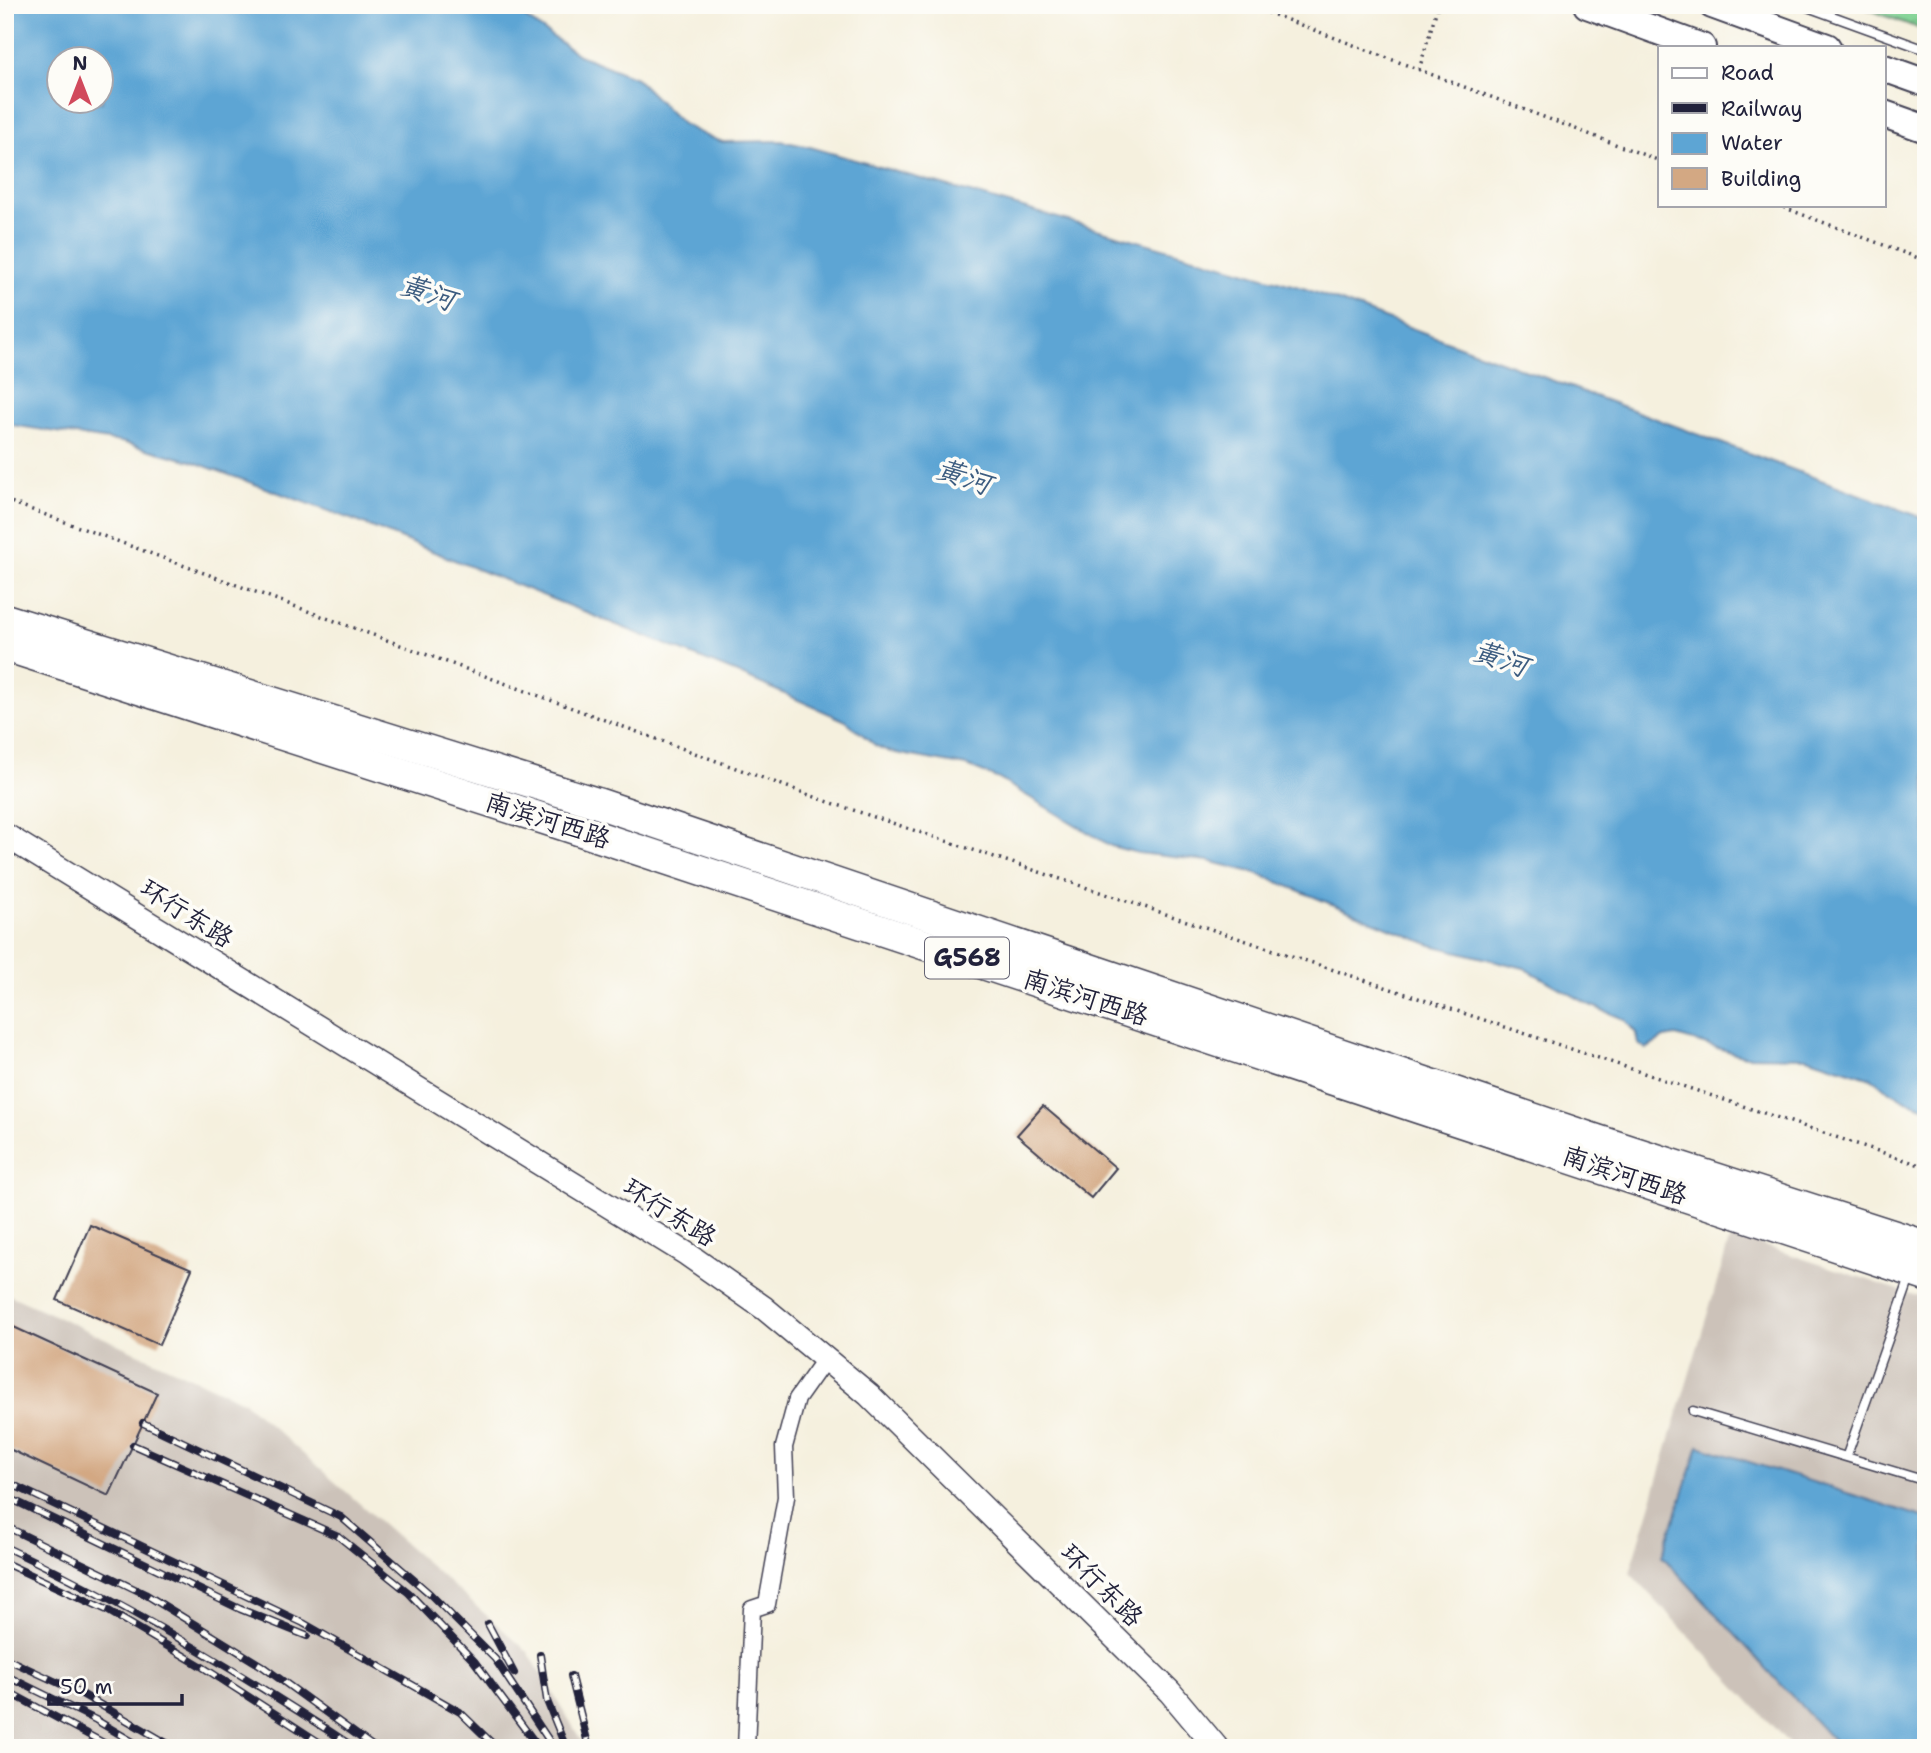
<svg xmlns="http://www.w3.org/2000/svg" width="1931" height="1753" font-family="'Shantell Sans','LXGW WenKai TC',sans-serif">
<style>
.industrial{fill:#ccc2b9}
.park{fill:url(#park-crowns);stroke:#527a68;stroke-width:2}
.water{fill:#5da5d4;stroke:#406488;stroke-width:2;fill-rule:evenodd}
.building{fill:#d3a883}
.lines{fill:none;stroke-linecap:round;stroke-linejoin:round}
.lane-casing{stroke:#424153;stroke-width:11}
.street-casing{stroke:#424153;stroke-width:19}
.secondary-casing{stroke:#424153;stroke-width:26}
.primary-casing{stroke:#424153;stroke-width:30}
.highway-casing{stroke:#424153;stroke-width:33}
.path{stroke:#424153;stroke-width:3.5;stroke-dasharray:2 5;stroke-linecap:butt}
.lane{stroke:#fff;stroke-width:8}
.street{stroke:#fff;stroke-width:16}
.secondary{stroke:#fff;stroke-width:23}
.primary{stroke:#fff;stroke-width:26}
.highway{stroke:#fff;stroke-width:30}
.rail-casing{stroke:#22223b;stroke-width:8}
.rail{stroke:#fdfcf7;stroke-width:5;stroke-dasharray:16;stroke-linecap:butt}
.labels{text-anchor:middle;stroke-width:7;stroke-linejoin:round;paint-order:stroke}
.shield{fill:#fdfcf7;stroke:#646373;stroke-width:2}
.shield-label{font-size:24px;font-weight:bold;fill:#22223b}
.street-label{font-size:26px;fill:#22223b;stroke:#fdfcf7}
.water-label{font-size:28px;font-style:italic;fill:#3d5d80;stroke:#fdfcf7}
</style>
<defs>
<pattern id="park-crowns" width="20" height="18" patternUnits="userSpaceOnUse" patternTransform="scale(1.75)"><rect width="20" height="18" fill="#82d394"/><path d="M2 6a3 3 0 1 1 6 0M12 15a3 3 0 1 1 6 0" fill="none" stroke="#70b580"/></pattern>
</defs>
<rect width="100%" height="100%" fill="#fdfcf7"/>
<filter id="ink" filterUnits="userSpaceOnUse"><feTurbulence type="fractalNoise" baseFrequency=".0143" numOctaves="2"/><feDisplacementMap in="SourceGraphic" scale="14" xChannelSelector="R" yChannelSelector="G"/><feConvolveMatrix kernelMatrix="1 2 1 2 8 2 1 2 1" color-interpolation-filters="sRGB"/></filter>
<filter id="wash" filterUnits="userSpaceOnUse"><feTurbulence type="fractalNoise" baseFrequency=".00686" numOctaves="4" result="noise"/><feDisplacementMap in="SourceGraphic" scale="28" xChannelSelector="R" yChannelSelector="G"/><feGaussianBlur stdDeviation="1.57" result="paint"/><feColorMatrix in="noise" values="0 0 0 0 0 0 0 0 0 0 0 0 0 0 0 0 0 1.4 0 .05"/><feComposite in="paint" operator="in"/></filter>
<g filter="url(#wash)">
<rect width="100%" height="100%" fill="#f5f0de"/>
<g class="industrial">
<path d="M1731,1235L1926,1299V1748H1793L1630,1573Z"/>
<path d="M5,1293L243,1401L528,1652L586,1748H5Z"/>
</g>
<path class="park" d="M1857,5H1926V31Z"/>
<g class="water">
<path d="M5,5H507L579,55L636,78L682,124L706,136L723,142L781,141L810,147L1306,289L1926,519V1108L1904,1100L1871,1078L1807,1057L1745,1056L1676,1036L1664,1038L1646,1049L1638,1044L1636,1033L1624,1019L1590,1005L1524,968L1431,945L1256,873L1208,861L1138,853L1111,846L999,779L967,766L890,752L876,746L846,721L737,673L359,522L191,461L121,442L5,424ZM60,60H102V102H60Z"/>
<path d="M1699,1446L1926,1518V1746L1923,1748H1840L1662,1556Z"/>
</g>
<g id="blocks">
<g class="building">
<path d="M1043,1106L1116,1168L1091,1198L1017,1135Z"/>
<path d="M90,1225L192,1269L159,1345L57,1300Z"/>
<path d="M5,1323L157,1393L109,1496L5,1447Z"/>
</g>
</g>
</g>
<g filter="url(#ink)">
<use href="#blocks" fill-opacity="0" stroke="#424153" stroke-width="2"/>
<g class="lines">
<g class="lane-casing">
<g id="lane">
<path d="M1802,5L1926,50"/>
<path d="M1693,1411L1926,1481"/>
<path d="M1847,1455L1910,1278"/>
</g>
</g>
<g class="street-casing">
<path id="street" d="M746,1748L752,1609L767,1604L786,1497L784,1447L797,1399L826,1358"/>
</g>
<g class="secondary-casing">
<path id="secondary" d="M5,835L687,1254L764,1308L869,1395L1170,1692L1217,1748"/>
</g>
<g class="primary-casing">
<g id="primary">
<path d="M1587,5L1702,47"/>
<path d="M1712,5L1827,47"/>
<path d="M1884,68L1926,83"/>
<path d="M1884,114L1926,129"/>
</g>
</g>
<g class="highway-casing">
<g id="highway">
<path d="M5,619L597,803L1597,1140L1926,1246"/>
<path d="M5,646L560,824L1926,1276"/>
</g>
</g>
<g class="path">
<path d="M1248,5L1660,161"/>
<path d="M1419,70L1438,5"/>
<path d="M1777,205L1926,261"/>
<path d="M5,500L823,800L1926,1167"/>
</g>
<use href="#lane" class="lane"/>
<use href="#street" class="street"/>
<use href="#secondary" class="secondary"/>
<use href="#primary" class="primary"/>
<use href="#highway" class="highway"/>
<g class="rail-casing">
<g id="rail">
<path d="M143,1423L341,1517L430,1594L495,1659L550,1742"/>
<path d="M133,1445L338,1536L409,1593L474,1661L539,1748"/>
<path d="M5,1481L303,1623L460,1712L497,1748"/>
<path d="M5,1496L240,1609L307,1636"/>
<path d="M5,1526L145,1594L262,1666L375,1748"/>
<path d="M5,1547C127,1604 243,1674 355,1748"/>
<path d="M5,1563L107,1610L201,1666L328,1748"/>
<path d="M488,1624L514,1673"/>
<path d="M540,1655L547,1701L566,1748"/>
<path d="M5,1658L80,1693L175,1748"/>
<path d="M5,1675L96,1720L143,1748"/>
<path d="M571,1676L589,1748"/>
<path d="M5,1690L113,1748"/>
</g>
</g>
<use href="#rail" class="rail"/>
</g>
</g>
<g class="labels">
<rect class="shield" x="925" y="937.5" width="84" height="41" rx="5"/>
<g class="shield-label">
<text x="967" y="966">G568</text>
</g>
<g class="street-label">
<text transform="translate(548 820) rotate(18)" y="9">南滨河西路</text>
<text transform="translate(187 913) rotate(32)" y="9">环行东路</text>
<text transform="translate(1086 997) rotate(18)" y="9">南滨河西路</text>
<text transform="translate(1625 1175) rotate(19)" y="9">南滨河西路</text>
<text transform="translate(670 1212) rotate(32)" y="9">环行东路</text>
<text transform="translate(1102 1585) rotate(45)" y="9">环行东路</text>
</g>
<g class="water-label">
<text transform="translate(428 292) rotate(19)" y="10">黄河</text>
<text transform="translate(964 476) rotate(19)" y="10">黄河</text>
<text transform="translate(1501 658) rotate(19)" y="10">黄河</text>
</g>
</g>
<rect width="1931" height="1753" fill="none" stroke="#fdfcf7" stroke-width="28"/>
<rect x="1658" y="46" width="228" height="161" fill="#fdfcf7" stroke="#a5a5ac" stroke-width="2"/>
<rect x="1672" y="68" width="35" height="10" fill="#ffffff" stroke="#a5a5ac" stroke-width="2"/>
<text x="1721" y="80" font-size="21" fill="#22223b">Road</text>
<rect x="1672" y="103" width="35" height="10" fill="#22223b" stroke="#a5a5ac" stroke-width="2"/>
<text x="1721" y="116" font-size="21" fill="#22223b">Railway</text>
<rect x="1672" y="133" width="35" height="21" fill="#5da5d4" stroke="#a5a5ac" stroke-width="2"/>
<text x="1721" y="150" font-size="21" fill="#22223b">Water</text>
<rect x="1672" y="168" width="35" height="21" fill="#d3a883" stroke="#a5a5ac" stroke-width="2"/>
<text x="1721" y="186" font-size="21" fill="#22223b">Building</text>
<g transform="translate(80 80)"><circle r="33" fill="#fdfcf7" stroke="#a5a5ac" stroke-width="2"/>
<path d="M0-5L12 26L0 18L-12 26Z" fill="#d1495b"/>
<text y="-10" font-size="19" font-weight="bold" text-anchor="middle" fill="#22223b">N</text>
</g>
<path d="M49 1694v10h133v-10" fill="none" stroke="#22223b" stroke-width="3.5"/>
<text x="60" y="1694" font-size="21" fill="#22223b" stroke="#fdfcf7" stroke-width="5" paint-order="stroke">50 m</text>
</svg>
